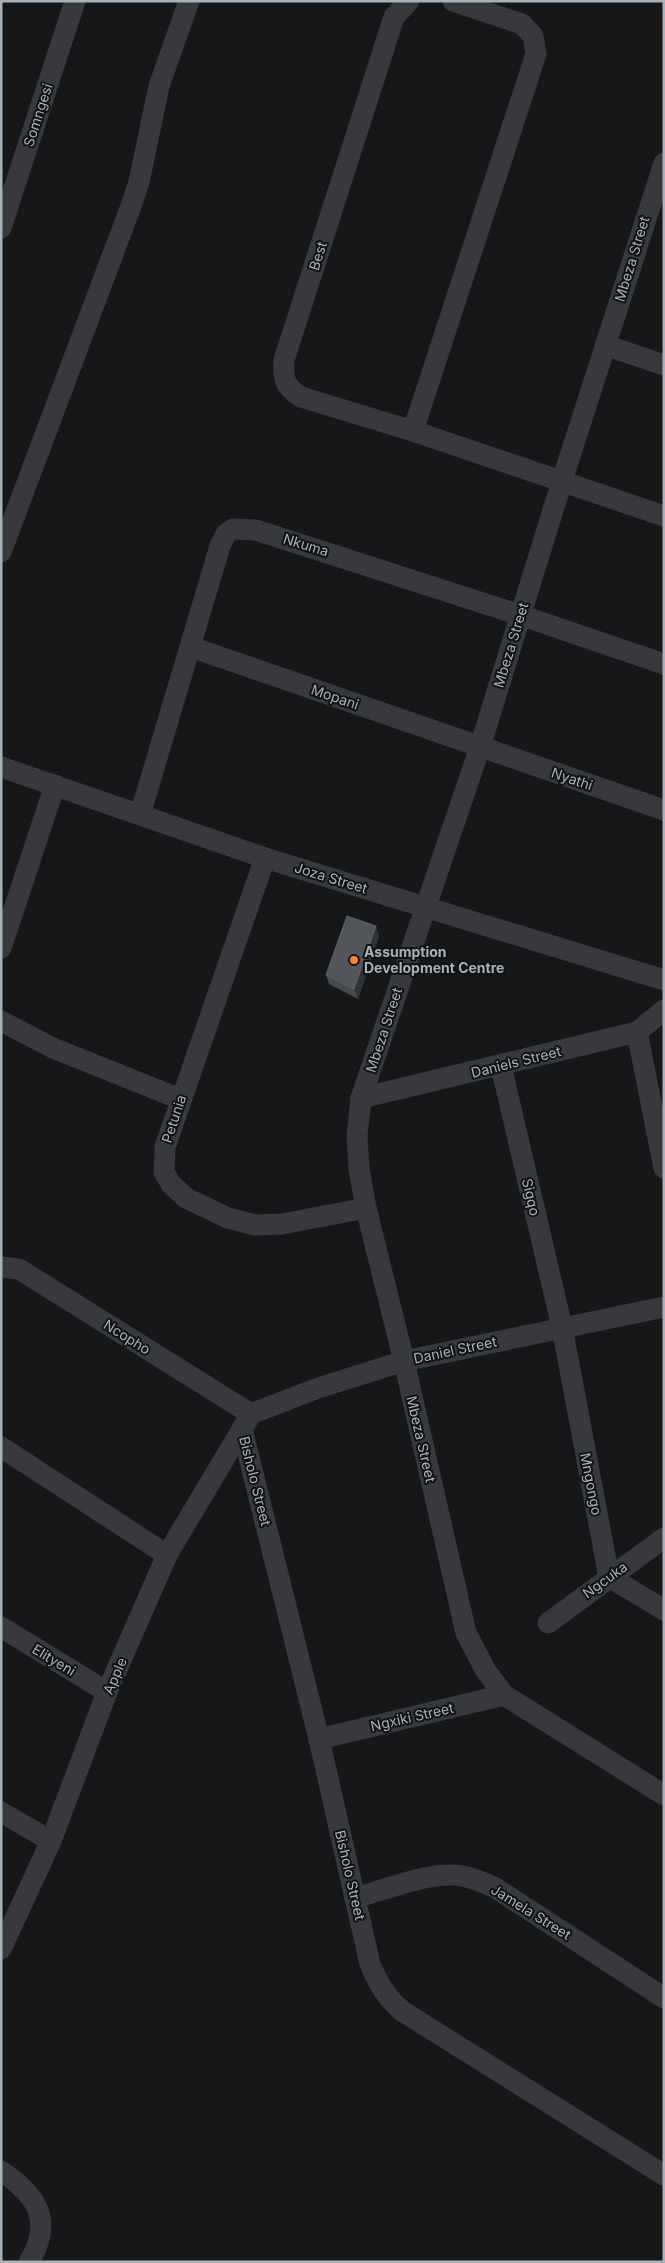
<svg xmlns="http://www.w3.org/2000/svg" width="665" height="2263" font-family="Inter,sans-serif">
<style>
.lines{fill:none;stroke-linecap:round;stroke-linejoin:round}
.minor{stroke:#37393d;stroke-width:21}
.wall{fill:#474a4d}
.shaded-wall{fill:#2f3133}
.building{fill:#525559;stroke:#5f6368}
.poi-dot{fill:#fb852b;stroke:#111213;stroke-width:2}
.labels{text-anchor:middle;stroke-width:4;stroke-linejoin:round;paint-order:stroke}
.street-label{font-size:14px;fill:#a7b1b9;stroke:#111213}
.poi-label{font-size:14px;font-weight:bold;fill:#a7b1b9;stroke:#111213;text-anchor:start}
</style>
<rect width="100%" height="100%" fill="#161718"/>
<g class="lines">
<g class="minor">
<path d="M409,1L394,17L284,360C283,379 284,386 301,397L413,431L664,516"/>
<path d="M664,163L562,481L480,747L361,1098L357,1136L359,1169L366,1208L404,1361L466,1633L486,1671L504,1695L664,1795"/>
<path d="M1,228L75,1"/>
<path d="M605,345L664,365"/>
<path d="M413,431L536,54L533,36L522,24L453,1"/>
<path d="M1,552L131,206L139,182L159,86L189,1"/>
<path d="M191,647L664,810"/>
<path d="M1,767L265,858L664,980"/>
<path d="M140,815L220,546L226,534L233,529L256,530L520,615L664,664"/>
<path d="M265,858L165,1147L164,1172L171,1184L186,1198L228,1218L255,1225L282,1224L366,1208"/>
<path d="M1,948L55,785"/>
<path d="M1,1021L53,1048L180,1099"/>
<path d="M637,1032L664,1168"/>
<path d="M501,1066L562,1327L609,1577L664,1610"/>
<path d="M361,1098L637,1032L664,1010"/>
<path d="M1,1267L19,1269L251,1414"/>
<path d="M251,1414L318,1388L404,1361L664,1307"/>
<path d="M242,1429L319,1739L370,1964C378,1983 386,1997 402,2011L664,2175"/>
<path d="M1,1447L167,1555"/>
<path d="M548,1623L664,1538"/>
<path d="M1,1627L107,1692"/>
<path d="M319,1739L504,1695"/>
<path d="M1,1812L51,1841"/>
<path d="M355,1898C384,1890 423,1874 453,1875C467,1875 481,1882 494,1887L664,1998"/>
<path d="M1,1949L51,1841L107,1692L167,1555L251,1414"/>
<path d="M1,2171C37,2195 54,2221 29,2262"/>
</g>
</g>
<path class="wall" d="M379,936L358,999L329,984L326,975Z"/>
<path class="shaded-wall" d="M376,926L379,936L358,999L354,989Z"/>
<path class="building" d="M347,916L376,926L354,989L326,975Z"/>
<circle class="poi-dot" cx="354" cy="960" r="5"/>
<g class="labels">
<g class="street-label">
<text transform="translate(38 115) rotate(-72)" y="5">Somngesi</text>
<text transform="translate(318 256) rotate(-72)" y="5">Best</text>
<text transform="translate(632 259) rotate(-73)" y="5">Mbeza Street</text>
<text transform="translate(306 545) rotate(17)" y="5">Nkuma</text>
<text transform="translate(511 645) rotate(-73)" y="5">Mbeza Street</text>
<text transform="translate(335 697) rotate(19)" y="5">Mopani</text>
<text transform="translate(572 779) rotate(19)" y="5">Nyathi</text>
<text transform="translate(331 878) rotate(17)" y="5">Joza Street</text>
<text transform="translate(384 1030) rotate(-72)" y="5">Mbeza Street</text>
<text transform="translate(516 1062) rotate(-14)" y="5">Daniels Street</text>
<text transform="translate(174 1119) rotate(-72)" y="5">Petunia</text>
<text transform="translate(531 1197) rotate(77)" y="5">Sigqo</text>
<text transform="translate(127 1337) rotate(32)" y="5">Ncopho</text>
<text transform="translate(455 1350) rotate(-12)" y="5">Daniel Street</text>
<text transform="translate(421 1439) rotate(77)" y="5">Mbeza Street</text>
<text transform="translate(255 1481) rotate(76)" y="5">Bisholo Street</text>
<text transform="translate(591 1484) rotate(79)" y="5">Mngongo</text>
<text transform="translate(605 1580) rotate(-36)" y="5">Ngcuka</text>
<text transform="translate(54 1660) rotate(31)" y="5">Elityeni</text>
<text transform="translate(115 1676) rotate(-67)" y="5">Apple</text>
<text transform="translate(412 1717) rotate(-13)" y="5">Ngxiki Street</text>
<text transform="translate(350 1875) rotate(77)" y="5">Bisholo Street</text>
<text transform="translate(531 1912) rotate(32)" y="5">Jamela Street</text>
</g>
<g class="poi-label">
<text x="364" y="957">Assumption<tspan x="364" dy="16">Development Centre</tspan></text>
</g>
</g>
<rect width="665" height="2263" fill="none" stroke="#a7b1b9" stroke-width="5"/>
</svg>
